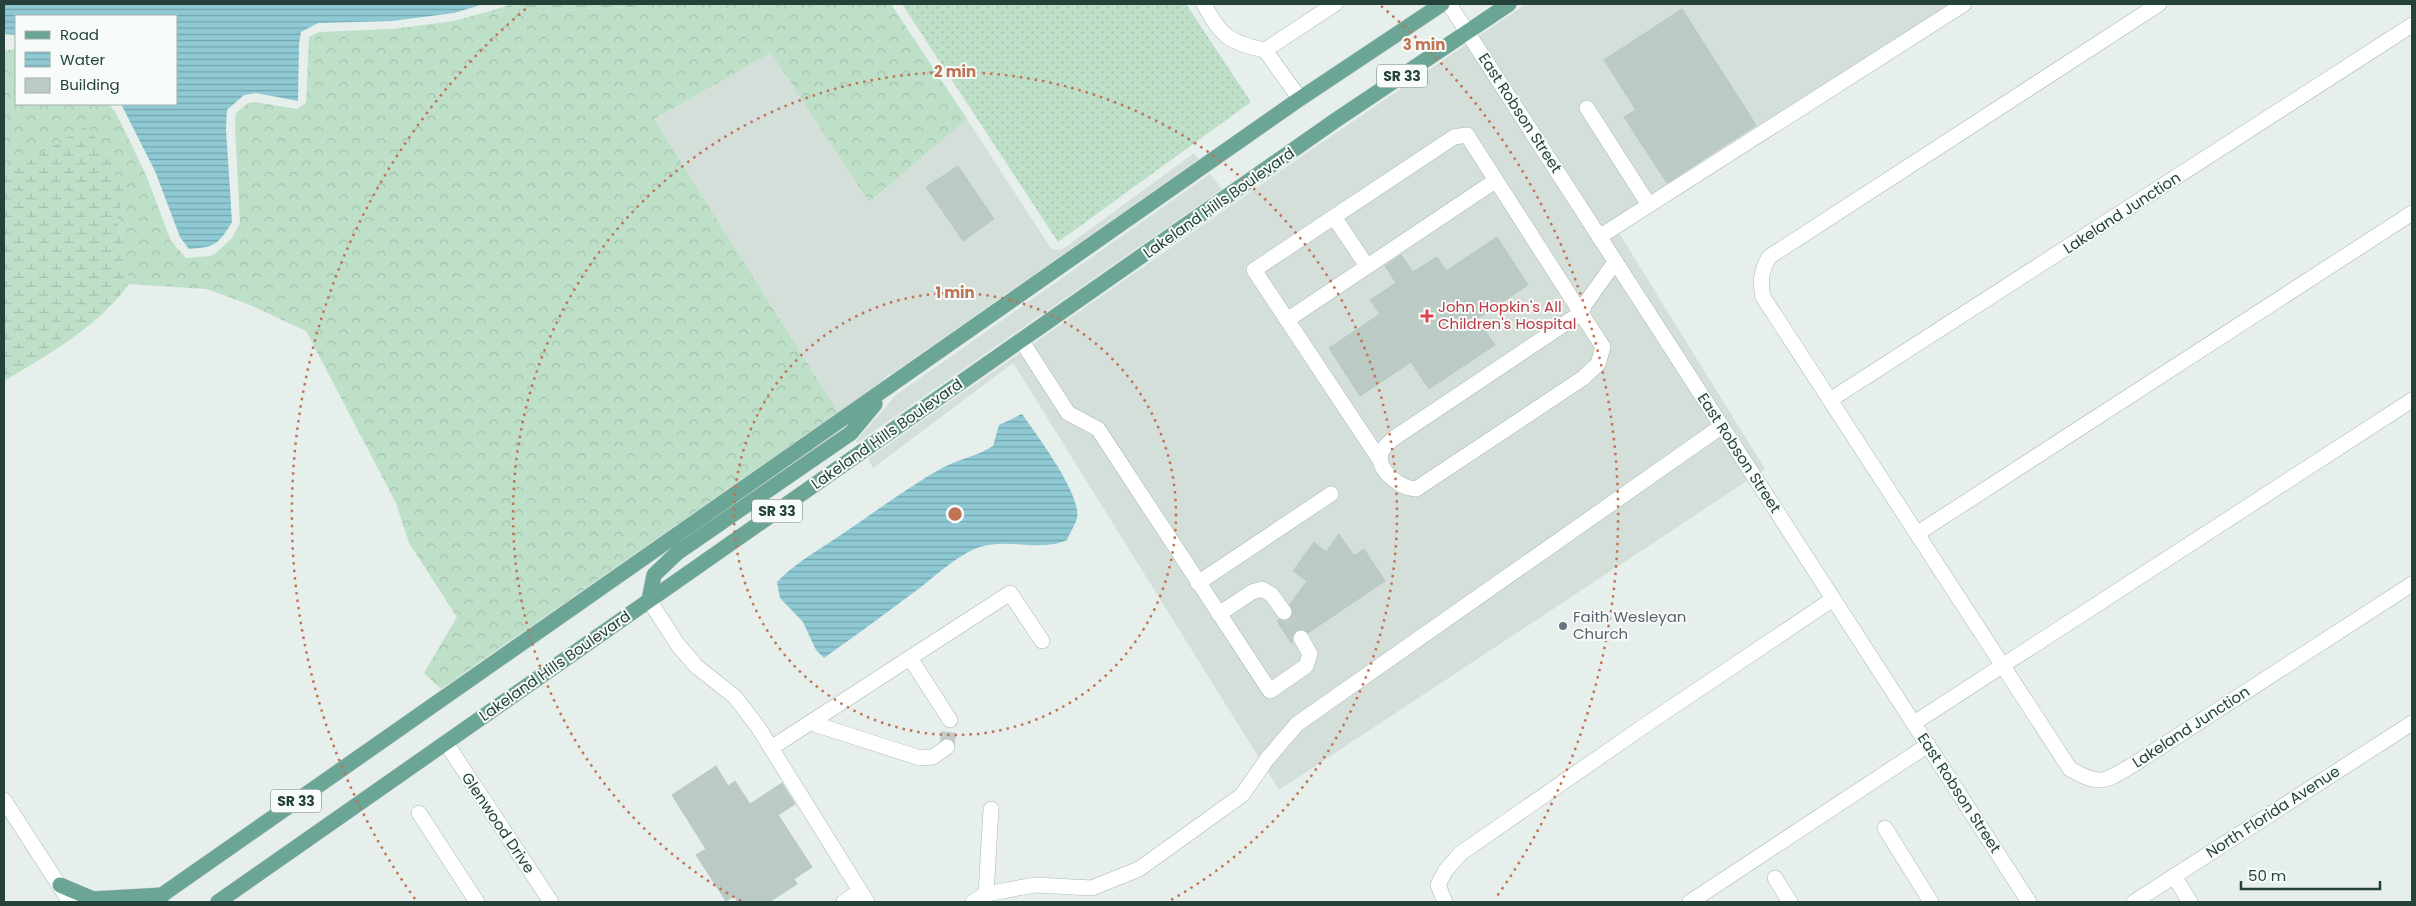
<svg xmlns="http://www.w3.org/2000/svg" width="2416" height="906" font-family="Poppins,sans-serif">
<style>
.built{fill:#d4dfda}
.grass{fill:url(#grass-dots)}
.forest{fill:url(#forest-crowns)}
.wetland{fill:url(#wetland-marsh)}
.water{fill:url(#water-rules)}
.building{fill:#bbcac4;stroke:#b8c9c2}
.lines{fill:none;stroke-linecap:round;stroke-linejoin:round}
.minor-tunnel{stroke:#bfccc8;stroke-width:15;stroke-dasharray:15 8;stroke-linecap:butt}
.minor-casing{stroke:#a8b8b2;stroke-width:16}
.major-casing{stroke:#c2cac8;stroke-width:16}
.minor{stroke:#fff;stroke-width:15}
.major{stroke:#6aa596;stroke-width:15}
.ring{fill:none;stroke:#c07456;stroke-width:2.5;stroke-dasharray:2.5 5}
.health-dot{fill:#e0444e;stroke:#f7fbf9;stroke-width:2}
.worship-dot{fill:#6b7280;stroke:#f7fbf9;stroke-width:2}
.labels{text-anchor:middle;stroke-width:4;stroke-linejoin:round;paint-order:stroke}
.shield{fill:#f7fbf9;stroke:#637a73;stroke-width:1}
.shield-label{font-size:14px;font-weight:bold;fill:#24423a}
.street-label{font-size:15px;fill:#24423a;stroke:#f7fbf9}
.health-label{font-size:15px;fill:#be3a42;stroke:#f7fbf9;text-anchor:start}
.worship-label{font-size:15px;fill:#5b616d;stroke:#f7fbf9;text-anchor:start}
.centre{fill:#c07456;stroke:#f7fbf9;stroke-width:2.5}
.ring-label{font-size:15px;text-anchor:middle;font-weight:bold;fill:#c07456;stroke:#f7fbf9;stroke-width:4;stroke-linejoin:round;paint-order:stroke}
</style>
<defs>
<pattern id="grass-dots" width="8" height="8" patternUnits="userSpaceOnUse" patternTransform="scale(1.25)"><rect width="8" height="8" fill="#bfe0c8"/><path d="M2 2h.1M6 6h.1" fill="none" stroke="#a4c1ad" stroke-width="1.8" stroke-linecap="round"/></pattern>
<pattern id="forest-crowns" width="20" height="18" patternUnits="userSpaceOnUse" patternTransform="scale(1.25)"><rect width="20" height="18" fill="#bfe0c8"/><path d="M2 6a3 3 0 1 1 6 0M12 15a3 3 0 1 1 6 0" fill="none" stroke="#a4c1ad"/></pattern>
<pattern id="wetland-marsh" width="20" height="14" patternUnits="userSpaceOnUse" patternTransform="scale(1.25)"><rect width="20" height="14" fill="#bfe0c8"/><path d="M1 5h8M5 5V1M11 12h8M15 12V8" fill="none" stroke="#a4c1ad"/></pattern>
<pattern id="water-rules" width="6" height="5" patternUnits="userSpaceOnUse" patternTransform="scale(1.25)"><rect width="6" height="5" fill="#8ec9d4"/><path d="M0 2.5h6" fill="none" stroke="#74a5ad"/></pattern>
</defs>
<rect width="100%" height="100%" fill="#e6efeb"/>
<g class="built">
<path d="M1526,4H1974L1619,233L1765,469L1279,790L1013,363L873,468L868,459L1318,145Z"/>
<path d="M771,53L869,202L967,119L1050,247L1054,250L1063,249L1194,153L1199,159L890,375L888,374L882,381L838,412L654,119Z"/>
<path d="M1210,174L1222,189L857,443L856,441L896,395Z"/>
</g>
<path class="grass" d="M902,4H1186L1251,102L1058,242Z"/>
<path class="forest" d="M636,4H891L967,119L869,202L771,53L654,119L838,412L441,689L424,673L457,617L409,543L396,503L306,331L248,304L206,289L129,284L116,212L88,126L4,176V51L16,49V104H108L115,111L146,175L171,241L186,258L210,256L216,253L232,238L240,223L235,128L236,113L248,103L255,102L297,109L306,103L309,37L319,32L392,29L454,21L483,13L634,7Z"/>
<g class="wetland">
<path d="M513,4H636L634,7L483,13Z"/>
<path d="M88,125L127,196L116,213L129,284C98,327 49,354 4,381V176Z"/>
</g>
<g class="water">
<path d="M4,4H484L454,13L392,21L318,23L301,32L299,44L298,101L256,93L244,95L227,110L226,129L232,222C218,245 215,247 189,249L180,237L155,171L121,104H176V16H16V35L4,34Z"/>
<path d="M1022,414C1036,434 1082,495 1077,518C1075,525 1070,533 1067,540C1041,552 1008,538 980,547C960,553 934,577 917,590C886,613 855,636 824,658L816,650L803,622L780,598L777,582C798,560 826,546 851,528C882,507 911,485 944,467C960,459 977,456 993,446L999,425Z"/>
</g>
<g class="building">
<path d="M1682,9L1756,125L1667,183L1624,117L1636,110L1604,60Z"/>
<path d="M958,166L994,219L963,241L926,187Z"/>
<path d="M1497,237L1528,285L1477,319L1495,345L1429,389L1411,362L1360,396L1329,348L1380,314L1370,300L1396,283L1385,266L1401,255L1413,272L1437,257L1446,271Z"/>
<path d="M1339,534L1354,556L1364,549L1385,581L1308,633L1302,629L1296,630L1292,637V644L1277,621L1279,619L1285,621L1292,616L1293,611L1290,604L1307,581L1293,571L1314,542L1326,552Z"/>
<path d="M716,766L728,786L735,781L750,804L782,783L795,804L778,815L812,867L794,879L797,884L769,902H738L734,896L726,901L696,855L706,849L672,795Z"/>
</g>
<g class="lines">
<g class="minor-tunnel">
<path d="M1284,612L1301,638"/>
<path d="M947,747L950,720"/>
</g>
<g class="minor-casing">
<g id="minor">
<path d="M1204,4C1220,36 1230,43 1265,50"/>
<path d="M1449,4L2029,902"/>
<path d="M2159,4L1769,257C1761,271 1760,281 1763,297L2070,769C2102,788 2107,780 2136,763L2412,584"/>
<path d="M1300,99L1265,50L1335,4"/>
<path d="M1587,108L1649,205"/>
<path d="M1334,217L1367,266"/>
<path d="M1599,237L1964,4"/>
<path d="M1287,320L1495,181"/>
<path d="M1021,340L1068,413L1098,429L1270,691L1306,666L1310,654L1301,638"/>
<path d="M1830,400L2412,25"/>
<path d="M1380,460L1254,270L1454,137L1467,135L1581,313L1394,438C1390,442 1383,447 1381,453C1376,471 1401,488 1416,489L1583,378L1598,364L1603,347L1581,313L1585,304L1615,262"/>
<path d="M1918,533L2412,213"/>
<path d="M1198,583L1331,494"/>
<path d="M649,600L678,645L696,666L735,697L758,727L867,902"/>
<path d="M1219,614L1252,592L1262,589L1272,595L1284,612"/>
<path d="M910,658L950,720"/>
<path d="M811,723L920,758L933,757L947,747"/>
<path d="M1914,723L2412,400"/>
<path d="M446,743L551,902"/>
<path d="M771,748L1010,593L1042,641"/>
<path d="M4,800L70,902"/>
<path d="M419,813L477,902"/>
<path d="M1885,828L1931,902"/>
<path d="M2174,876L2190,902"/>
<path d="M1775,878L1790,902"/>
<path d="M986,894L991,809"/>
<path d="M844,902L860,891"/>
<path d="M973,902L986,894L1035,885L1092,888L1139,869L1242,795L1267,759L1297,724L1722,426"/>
<path d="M1445,902L1438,885L1445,871L1461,853L1647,724L1833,599"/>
<path d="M1690,902L1928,745"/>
<path d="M2134,902L2412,723"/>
</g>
</g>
<g class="major-casing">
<g id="major">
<path d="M649,600L654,575L677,553L851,433L875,404"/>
<path d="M60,885L93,899L163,895"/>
<path d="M152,902L1298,100L1442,4"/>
<path d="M218,902L1336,120L1509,4"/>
</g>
</g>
<use href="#minor" class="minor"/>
<use href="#major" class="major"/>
</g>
<g class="ring">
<circle cx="955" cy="514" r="221"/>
<path d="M741 901A442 442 0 1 1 1169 901"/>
<path d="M415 899A663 663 0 0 1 529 6M1381 6A663 663 0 0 1 1495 899"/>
</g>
<path class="health-dot" d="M1424.5 308.5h5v5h5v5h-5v5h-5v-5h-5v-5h5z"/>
<circle class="worship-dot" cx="1563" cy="626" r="5"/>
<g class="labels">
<g class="shield">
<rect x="1377" y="64.5" width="50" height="23" rx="4"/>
<rect x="752" y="499.5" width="50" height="23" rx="4"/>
<rect x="271" y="789.5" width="50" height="23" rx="4"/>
</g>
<g class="shield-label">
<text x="1402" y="81">SR 33</text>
<text x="777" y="516">SR 33</text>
<text x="296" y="806">SR 33</text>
</g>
<g class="street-label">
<text transform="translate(1520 113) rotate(57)" y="5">East Robson Street</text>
<text transform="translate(1219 203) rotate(-35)" y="5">Lakeland Hills Boulevard</text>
<text transform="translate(2122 213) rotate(-33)" y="5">Lakeland Junction</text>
<text transform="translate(887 434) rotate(-35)" y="5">Lakeland Hills Boulevard</text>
<text transform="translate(1739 453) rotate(57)" y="5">East Robson Street</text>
<text transform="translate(555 666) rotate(-35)" y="5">Lakeland Hills Boulevard</text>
<text transform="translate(2191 727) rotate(-33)" y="5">Lakeland Junction</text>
<text transform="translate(1959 793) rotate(57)" y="5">East Robson Street</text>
<text transform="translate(2273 812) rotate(-33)" y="5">North Florida Avenue</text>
<text transform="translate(498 823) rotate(56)" y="5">Glenwood Drive</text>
</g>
<g class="health-label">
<text x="1438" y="312">John Hopkin's All<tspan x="1438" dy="17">Children's Hospital</tspan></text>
</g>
<g class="worship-label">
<text x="1573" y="622">Faith Wesleyan<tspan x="1573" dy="17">Church</tspan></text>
</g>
</g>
<circle cx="955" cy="514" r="8" class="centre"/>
<g class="ring-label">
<text x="1424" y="50">3 min</text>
<text x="955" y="77">2 min</text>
<text x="955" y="298">1 min</text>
</g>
<rect width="2416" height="906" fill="none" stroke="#24423a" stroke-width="10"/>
<rect x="15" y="15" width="162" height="90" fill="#f7fbf9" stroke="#a3b1ad"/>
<rect x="25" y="31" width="25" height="8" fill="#6aa596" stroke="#a3b1ad"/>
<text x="60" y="40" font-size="15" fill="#24423a">Road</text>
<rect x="25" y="52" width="25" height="15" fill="url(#water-rules)" stroke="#a3b1ad"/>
<text x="60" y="65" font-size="15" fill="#24423a">Water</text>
<rect x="25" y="78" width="25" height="15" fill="#bbcac4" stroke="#a3b1ad"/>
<text x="60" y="90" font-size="15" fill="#24423a">Building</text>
<path d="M2241 881v8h139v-8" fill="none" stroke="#24423a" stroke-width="2.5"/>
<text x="2248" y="881" font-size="15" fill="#24423a" stroke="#f7fbf9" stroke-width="4" paint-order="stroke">50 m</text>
</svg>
